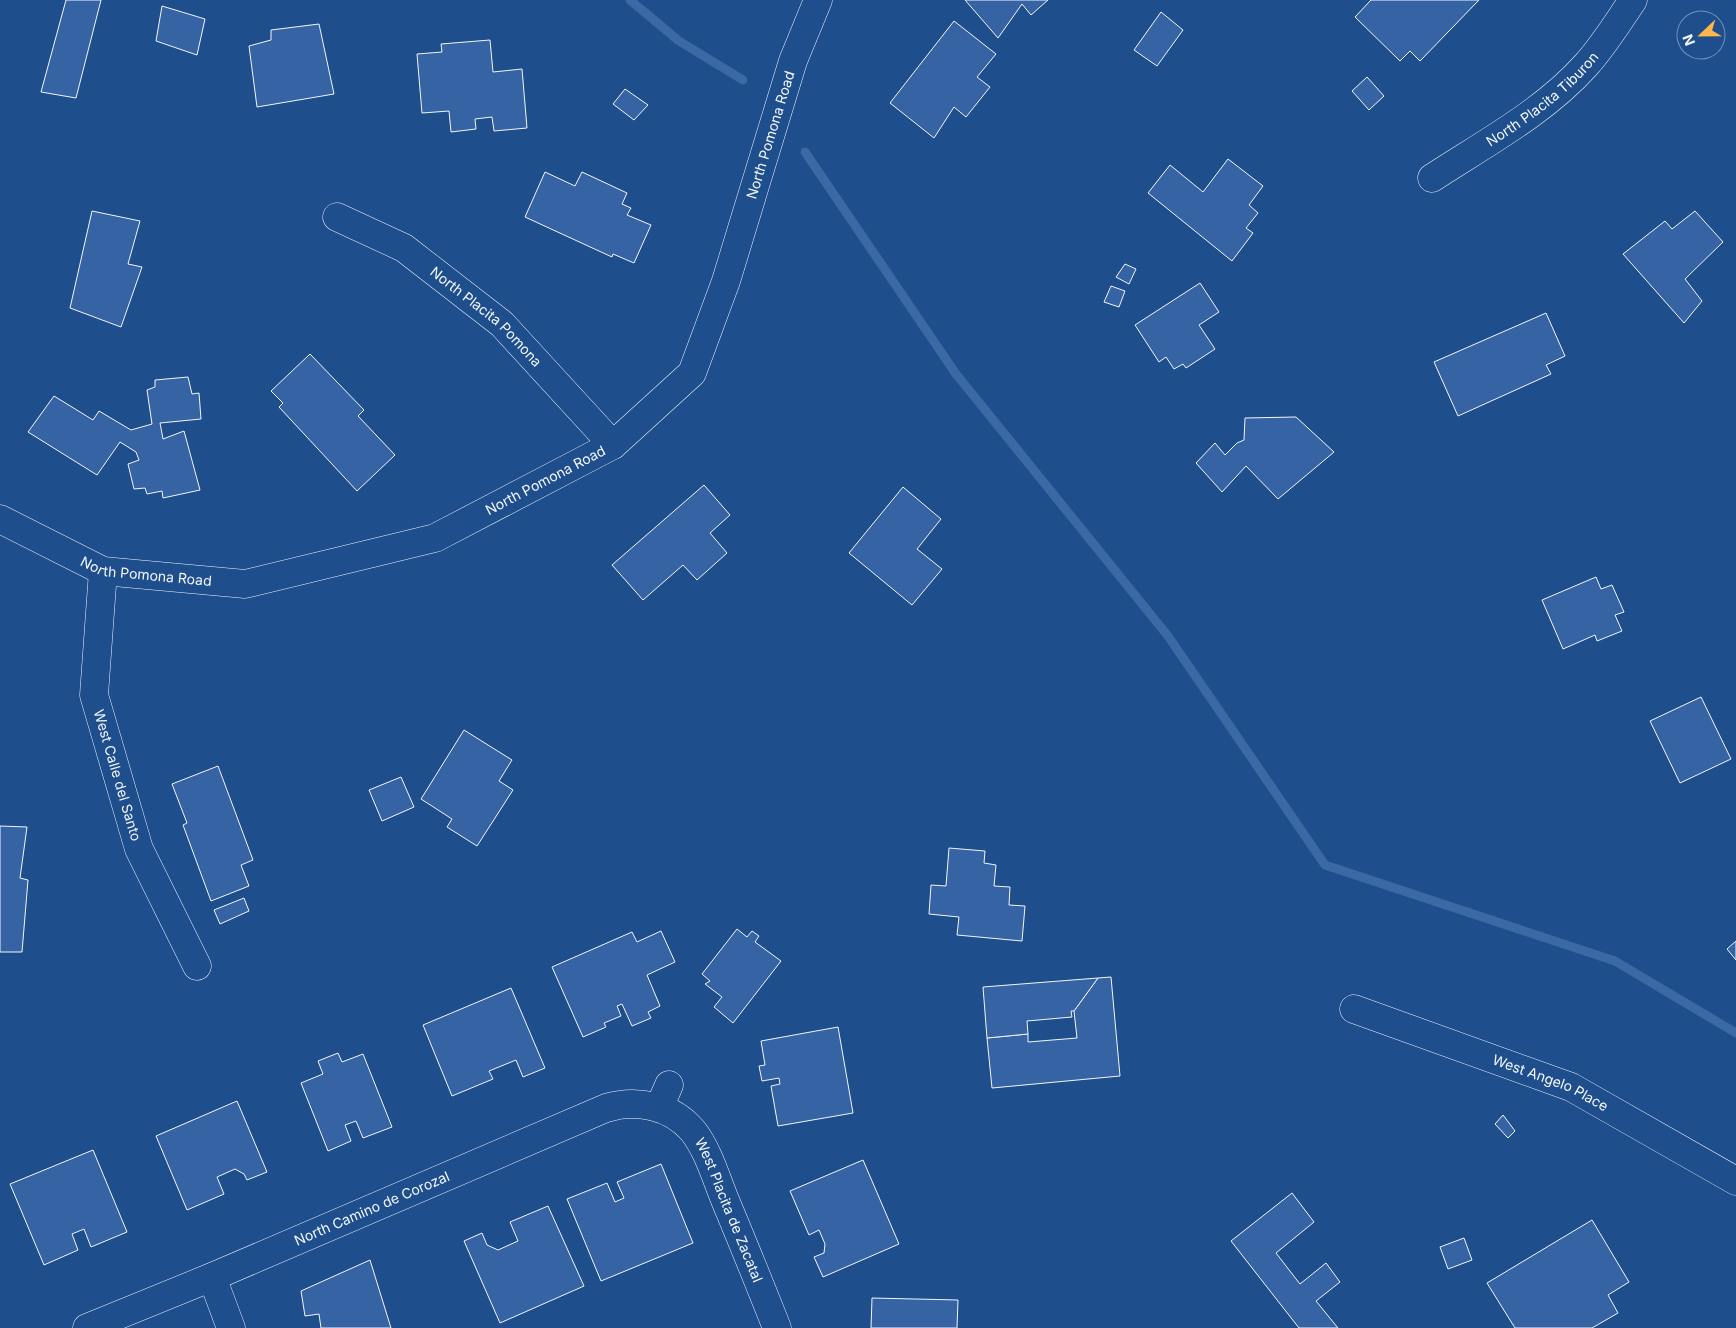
<svg xmlns="http://www.w3.org/2000/svg" width="1736" height="1328" font-family="Inter,sans-serif">
<style>
.lines{fill:none;stroke-linecap:round;stroke-linejoin:round}
.stream{stroke:#3b69a3;stroke-width:9}
.building{fill:#3563a3;stroke:#f2f6ff}
.minor-casing{stroke:#f2f6ff;stroke-width:29}
.minor{stroke:#1f4e8c;stroke-width:28}
.labels{text-anchor:middle;stroke-width:4;stroke-linejoin:round;paint-order:stroke}
.street-label{font-size:14px;fill:#f2f6ff;stroke:#1f4e8c}
</style>
<rect width="100%" height="100%" fill="#1f4e8c"/>
<g class="lines">
<g class="stream">
<path d="M630,0L679,41L743,80"/>
<path d="M805,152L956,374L1168,636L1325,865L1615,961L1736,1033"/>
</g>
</g>
<g class="building">
<path d="M66,0H101L76,98L41,92Z"/>
<path d="M965,0H1048L1031,15L1022,4L998,38Z"/>
<path d="M1371,0H1479L1420,61L1410,51L1400,61L1355,17Z"/>
<path d="M162,6L205,19L197,55L156,41Z"/>
<path d="M1161,12L1183,30L1157,66L1134,50Z"/>
<path d="M954,21L996,54L977,77L990,87L966,117L954,107L934,138L890,103Z"/>
<path d="M319,24L334,94L257,107L249,46L271,40V30Z"/>
<path d="M490,40L493,72L522,69L527,128L494,131L492,117L475,119L476,129L451,132L449,111L422,113L417,54L442,52L441,44Z"/>
<path d="M1367,77L1384,96L1369,110L1352,91Z"/>
<path d="M625,89L648,105L634,120L613,104Z"/>
<path d="M1228,159L1263,186L1249,205L1258,213L1246,228L1253,233L1232,261L1148,193L1170,165L1203,192Z"/>
<path d="M545,172L575,186L582,172L627,193L622,204L631,208L627,215L651,225L634,263L613,254L612,257L525,217Z"/>
<path d="M92,211L140,221L128,264L142,267L121,327L70,308Z"/>
<path d="M1695,211L1723,242L1685,279L1702,301L1684,323L1623,254L1665,221L1672,229Z"/>
<path d="M1125,264L1136,269L1129,284L1116,277Z"/>
<path d="M1200,283L1219,312L1199,325L1215,349L1186,368L1183,364L1174,369L1166,357L1159,362L1135,325Z"/>
<path d="M1111,286L1125,291L1119,307L1104,302Z"/>
<path d="M1546,313L1565,356L1546,365L1551,374L1458,416L1434,362Z"/>
<path d="M310,354L364,410L358,416L395,455L357,491L279,407L283,403L271,391Z"/>
<path d="M188,377L192,394L199,393L201,419L160,423L163,439L184,431L200,490L163,498L162,491L147,494L145,488L134,489L128,464L139,460L136,452L120,442L97,475L28,432L54,396L93,420L99,411L131,430L152,424L147,390L155,387V380Z"/>
<path d="M1296,417L1334,452L1278,499L1246,466L1222,492L1196,463L1215,443L1225,455L1237,443L1244,440L1245,418Z"/>
<path d="M704,485L730,515L710,533L727,553L697,580L683,565L643,600L612,565Z"/>
<path d="M903,487L941,519L917,549L942,569L912,605L849,553Z"/>
<path d="M1596,577L1601,589L1612,585L1624,612L1615,615L1622,631L1597,641L1595,635L1563,649L1542,600Z"/>
<path d="M1701,697L1731,759L1680,783L1650,721Z"/>
<path d="M464,730L512,760L499,781L513,790L477,846L447,827L452,819L421,799Z"/>
<path d="M218,766L253,860L241,865L249,886L211,901L183,825L187,823L172,784Z"/>
<path d="M401,777L414,807L382,821L369,790Z"/>
<path d="M0,826L27,827L20,878L28,880L22,952H0Z"/>
<path d="M949,848L985,851L984,863L996,865L994,886L1010,887L1009,905L1025,906L1022,941L957,935L959,917L929,914L931,885L946,886Z"/>
<path d="M244,898L249,911L220,924L214,910Z"/>
<path d="M737,929L747,937L752,931L759,936L755,942L781,961L733,1023L714,1007L722,997L705,984L710,981L702,974Z"/>
<path d="M661,931L675,962L647,975L660,1006L648,1012L651,1018L632,1026L622,1004L617,1006L621,1016L604,1023L606,1027L583,1037L552,967L632,932L637,942Z"/>
<path d="M1736,941V960L1727,949Z"/>
<path d="M1111,977L1120,1076L992,1088L987,1038L1028,1034V1042L1077,1038L1074,1011L1098,978Z"/>
<path d="M1098,978L1074,1011H1071L1072,1017L1027,1021L1028,1034L987,1038L983,987Z"/>
<path d="M511,988L545,1068L523,1077L516,1060L489,1071L493,1079L452,1096L423,1025Z"/>
<path d="M838,1027L853,1113L778,1126L771,1086L780,1084L779,1078L762,1081L759,1066L765,1065L761,1041Z"/>
<path d="M338,1053L342,1062L363,1054L392,1127L363,1138L356,1121L345,1125L351,1141L328,1151L301,1083L323,1074L318,1061Z"/>
<path d="M237,1101L267,1172L247,1180L244,1174L235,1169L217,1177L224,1194L187,1210L156,1136Z"/>
<path d="M1503,1115L1515,1131L1508,1138L1495,1124Z"/>
<path d="M93,1150L127,1232L91,1247L84,1229L72,1234L78,1250L44,1265L10,1184Z"/>
<path d="M863,1160L899,1244L823,1277L814,1257L824,1253L825,1244L819,1230L809,1235L790,1191Z"/>
<path d="M661,1164L693,1243L601,1281L567,1199L607,1183L615,1202L624,1198L617,1182Z"/>
<path d="M1292,1193L1314,1222L1276,1253L1300,1284L1326,1263L1340,1282L1316,1301L1338,1328H1299L1231,1241Z"/>
<path d="M548,1206L584,1286L500,1323L464,1241L482,1233L487,1245L498,1250L518,1241L510,1222Z"/>
<path d="M1592,1220L1629,1282L1608,1295L1618,1313L1592,1328H1515L1487,1283Z"/>
<path d="M1464,1238L1472,1260L1448,1269L1440,1247Z"/>
<path d="M370,1260L391,1328H321L319,1314L305,1316L301,1291Z"/>
<path d="M872,1298L958,1300L957,1328H871Z"/>
</g>
<g class="lines">
<g class="minor-casing">
<g id="minor">
<path id="s1" d="M1432,178C1484,144 1544,112 1586,65C1604,45 1618,22 1633,0"/>
<path id="s2" d="M337,217L404,248L502,324L613,445"/>
<path id="s3" d="M0,519L103,571L245,584L435,538L613,445L692,373L726,281L793,61L818,0"/>
<path id="s4" d="M103,571L94,695L139,849L197,966"/>
<path id="s5" d="M1354,1009L1571,1087L1736,1181"/>
<path d="M659,1108L669,1085"/>
<path d="M212,1277L231,1328"/>
<path id="s6" d="M87,1328L212,1277L606,1108C636,1099 671,1105 693,1131C708,1150 716,1178 725,1200C743,1243 760,1285 777,1328"/>
</g>
</g>
<use href="#minor" class="minor"/>
</g>
<g class="labels">
<g class="street-label">
<text dy="5" stroke="none"><textPath href="#s1" startOffset="136">North Placita Tiburon</textPath></text>
<text dy="5" stroke="none"><textPath href="#s3" startOffset="1012">North Pomona Road</textPath></text>
<text dy="5" stroke="none"><textPath href="#s2" startOffset="181">North Placita Pomona</textPath></text>
<text dy="5" stroke="none"><textPath href="#s3" startOffset="578">North Pomona Road</textPath></text>
<text dy="5" stroke="none"><textPath href="#s3" startOffset="158">North Pomona Road</textPath></text>
<text dy="5" stroke="none"><textPath href="#s4" startOffset="208">West Calle del Santo</textPath></text>
<text dy="5" stroke="none"><textPath href="#s5" startOffset="210">West Angelo Place</textPath></text>
<text dy="5" stroke="none"><textPath href="#s6" startOffset="309">North Camino de Corozal</textPath></text>
<text dy="5" stroke="none"><textPath href="#s6" startOffset="746">West Placita de Zacatal</textPath></text>
</g>
</g>
<g transform="translate(1701 35) rotate(248)"><circle r="24" fill="#1f4e8c" stroke="#7391ba"/>
<path d="M0-4L9 19L0 12L-9 19Z" fill="#ffb74d"/>
<text y="-8" font-size="14" font-weight="bold" text-anchor="middle" fill="#f2f6ff">N</text>
</g>
</svg>
